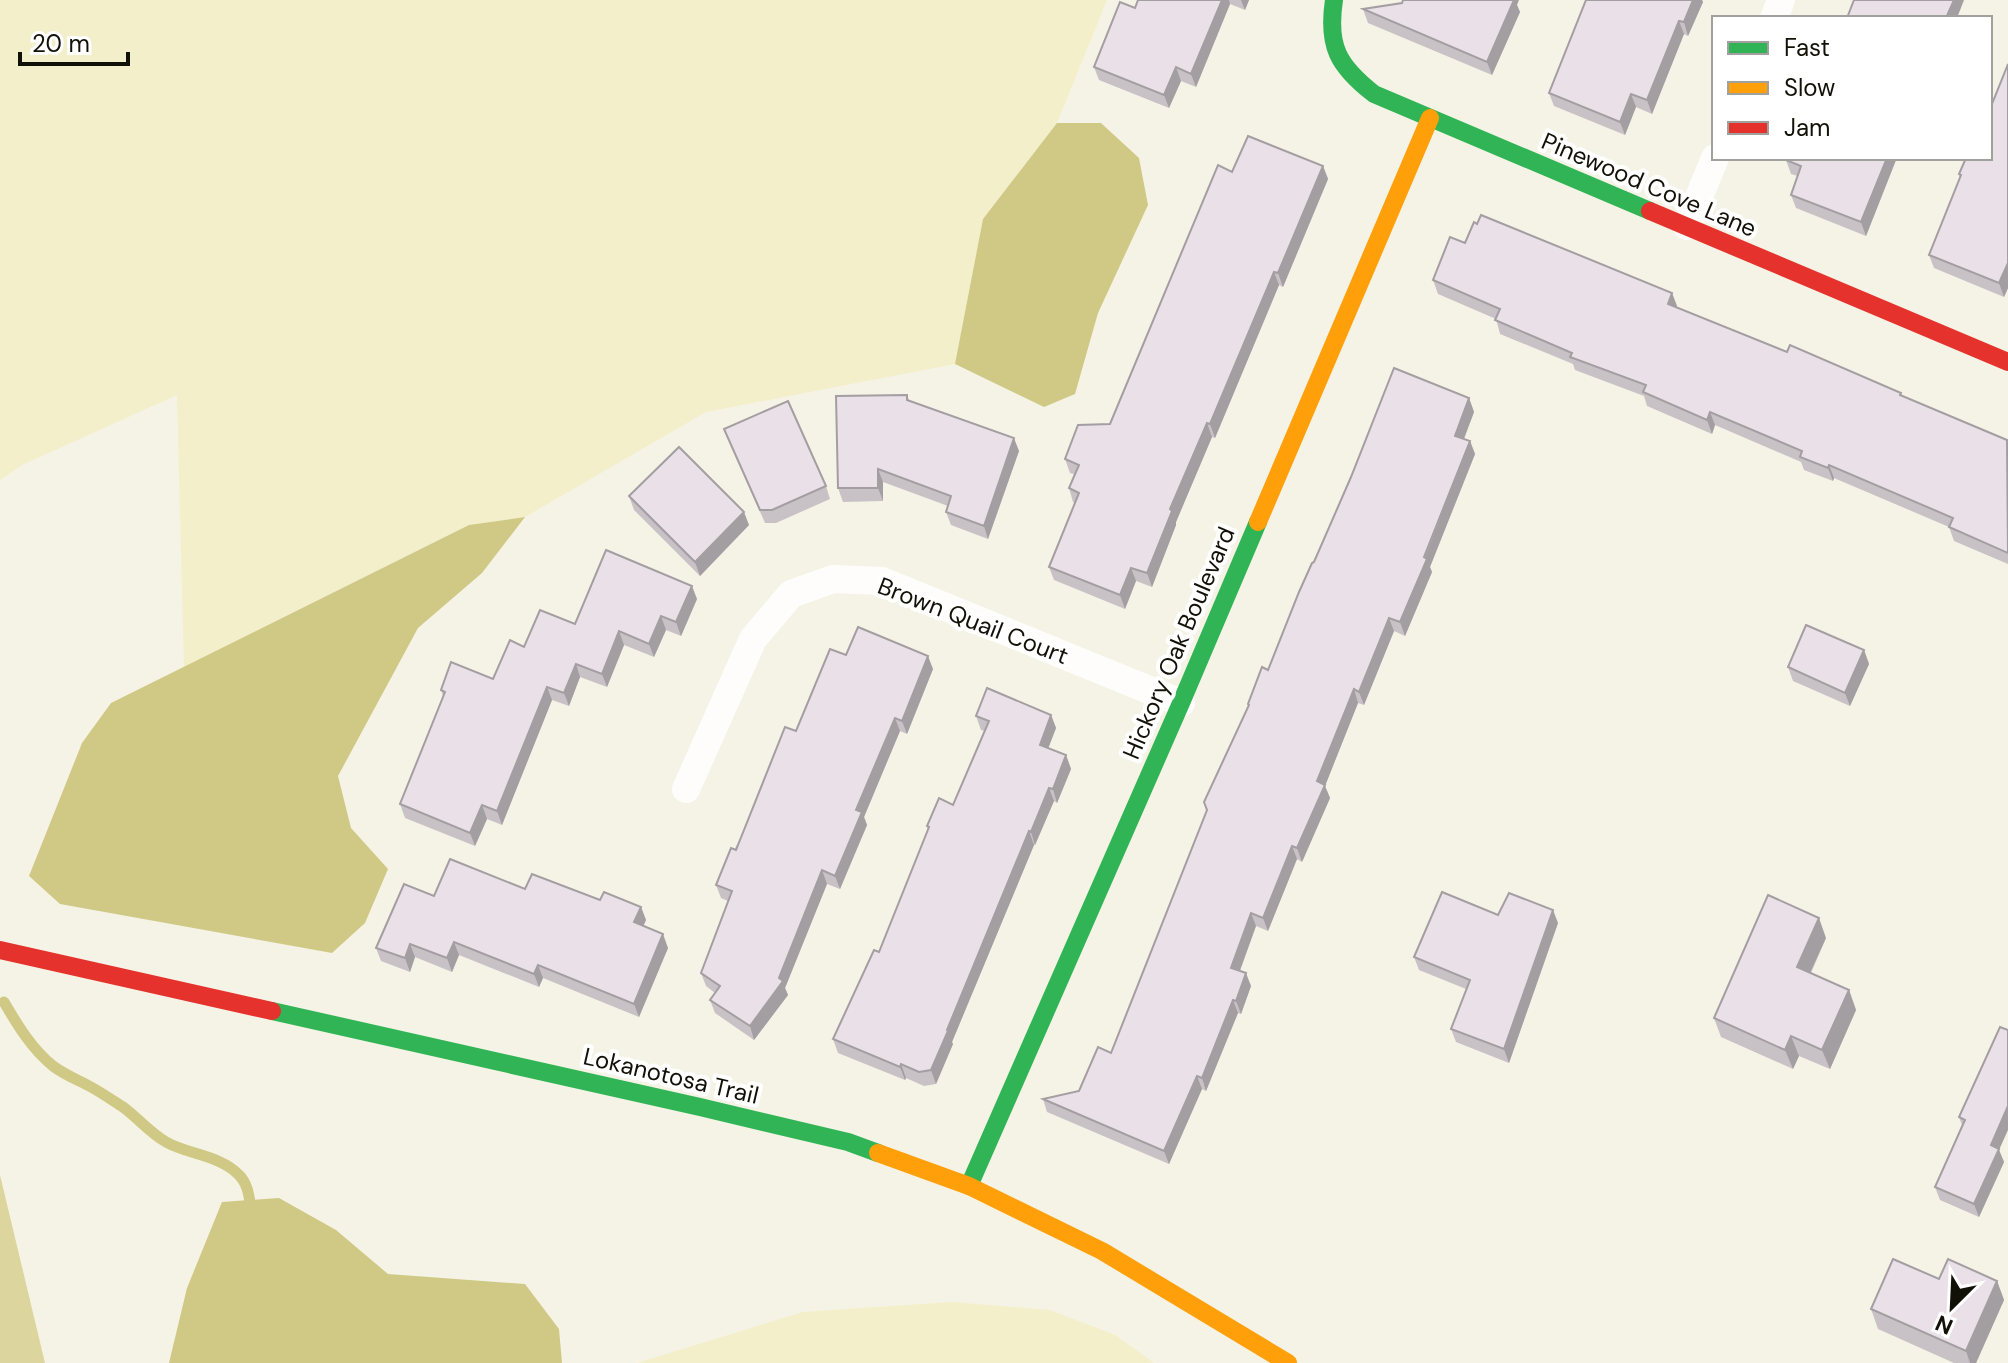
<svg xmlns="http://www.w3.org/2000/svg" width="2008" height="1363" font-family="'DM Sans',sans-serif">
<style>
.green{fill:#f2efca}
.forest{fill:#dcd59e}
.water{fill:#d0c986}
.lines{fill:none;stroke-linecap:round;stroke-linejoin:round}
.stream{stroke:#d0c986;stroke-width:11}
.street{stroke:#fefdfb;stroke-width:28}
.fast{stroke:#30b455;stroke-width:18}
.slow{stroke:#ff9f0a;stroke-width:18}
.jam{stroke:#e5322d;stroke-width:18}
.wall{fill:#c8c2c7}
.shaded-wall{fill:#a39ea2}
.building{fill:#e9e1e7;stroke:#a39ea2;stroke-width:2}
.labels{text-anchor:middle;stroke-width:8;stroke-linejoin:round;paint-order:stroke}
.street-label{font-size:24px;fill:#121108;stroke:#fff}
</style>
<rect width="100%" height="100%" fill="#f5f3e5"/>
<g class="green">
<path d="M0,0H1107L1057,123L983,219L955,364L706,412L525,517L469,525L184,667L177,395L22,465L0,480Z"/>
<path d="M952,1302L1050,1310L1115,1335L1154,1363H637L803,1312Z"/>
</g>
<path class="forest" d="M0,1175L45,1363H0Z"/>
<g class="water">
<path d="M1057,123H1101L1139,158L1148,205L1098,313L1075,394L1044,407L955,364L983,219Z"/>
<path d="M525,517L482,573L418,628L338,776L351,828L388,869L365,923L332,953L60,904L29,876L82,743L111,703L469,525Z"/>
<path d="M279,1198L336,1230L388,1274L525,1284L559,1329L562,1363H169L187,1288L222,1202Z"/>
</g>
<g class="lines">
<path class="stream" d="M4,1002C18,1026 32,1049 53,1066C65,1075 78,1080 91,1087C102,1093 112,1100 123,1107C138,1118 150,1133 166,1142C189,1155 220,1155 239,1175C248,1184 249,1196 251,1209"/>
<g class="street">
<path d="M1774,18L1781,0"/>
<path d="M1687,226L1715,158"/>
<path d="M686,789L753,639L791,594L833,579L882,581L1181,703"/>
</g>
<g class="fast">
<path d="M1334,0C1327,46 1338,66 1374,94L1650,211"/>
<path d="M272,1011L700,1107L848,1142L878,1153"/>
<path d="M969,1186L1181,703L1258,522"/>
</g>
<g class="slow">
<path d="M1258,522L1430,118"/>
<path d="M878,1153L969,1186L1102,1251L1288,1363"/>
</g>
<g class="jam">
<path d="M1650,211L2008,362"/>
<path d="M0,950L272,1011"/>
</g>
</g>
<g class="wall">
<path d="M1138,0H1249L1245,10L1230,4L1196,87L1181,81L1169,108L1099,80L1094,67L1135,8Z"/>
<path d="M1586,0H1702L1703,2L1688,36L1684,34L1652,114L1636,107L1625,135L1554,106L1549,93Z"/>
<path d="M1517,5L1520,12L1492,75L1368,23L1363,9Z"/>
<path d="M2008,64V288L2004,297L1934,268L1929,255L1960,178L1959,174L1990,158Z"/>
<path d="M1787,158H1899L1898,161L1896,160L1866,236L1796,208L1791,195L1798,176L1791,174L1786,160Z"/>
<path d="M1323,166L1328,179L1283,287L1279,285L1215,438L1212,437L1176,522V525L1152,587L1136,581L1125,609L1054,580L1049,567L1075,503L1073,502L1069,488L1074,474L1070,473L1065,459L1110,424L1232,172Z"/>
<path d="M1465,243L1672,293L1677,307L1787,352L1902,396L2008,442V564L1954,541L1949,527L1834,478L1833,481L1804,470L1801,462L1715,425L1712,434L1647,406L1644,396L1575,370L1573,364L1500,334L1496,319L1438,294L1433,280Z"/>
<path d="M907,395L909,400L1019,451L988,539L951,525L946,512L948,506L883,482V501L843,502L838,488Z"/>
<path d="M1469,398L1474,412L1464,439L1470,441L1475,454L1430,567L1432,572L1405,636L1394,631L1364,705L1358,703L1325,786L1330,798L1302,862L1297,859L1268,931L1256,926L1240,971L1251,986L1241,1014L1238,1013L1206,1091L1202,1089L1169,1164L1047,1112L1043,1099L1079,1091L1111,1053L1248,706V704L1268,670L1314,562Z"/>
<path d="M724,429L826,486L830,499L776,523H765Z"/>
<path d="M629,496L749,525L700,576L634,510Z"/>
<path d="M697,599L681,636L666,630L654,657L624,645L607,687L580,677L569,706L552,700L502,825L487,819L475,846L405,818L400,804L443,696L441,690L493,679L524,647L575,624Z"/>
<path d="M1864,650L1869,664L1850,706L1793,681L1788,667Z"/>
<path d="M846,655L933,669L907,734L900,731L864,817L867,825L840,889L827,884L785,988L788,995L754,1040L715,1013L710,1000L715,993L706,986L701,973L728,901L721,898L716,885L796,731Z"/>
<path d="M1051,715L1056,728L1048,749L1066,755L1071,769L1057,803L1054,801L1035,845H1034L952,1042L953,1044L936,1084L924,1086L906,1078L905,1080L838,1053L833,1039L879,952L928,830L927,826L953,805L985,731L981,730L976,716Z"/>
<path d="M434,896L600,900L641,907L646,920L643,926L668,948L639,1017L543,978L539,987L459,955L452,972L415,957L410,972L381,961L376,948Z"/>
<path d="M1498,915L1558,923L1509,1063L1456,1042L1451,1029L1466,989L1419,970L1414,957Z"/>
<path d="M1826,938L1811,973L1849,990L1856,1010L1830,1069L1799,1056L1793,1069L1721,1037L1714,1018Z"/>
<path d="M2000,1027L1999,1150L2004,1162L1979,1217L1940,1200L1935,1187L1962,1125L1959,1117Z"/>
<path d="M1939,1279L1997,1281L2004,1300L1976,1363H1954L1878,1329L1871,1309Z"/>
</g>
<g class="shaded-wall">
<path d="M1222,0H1229L1230,4L1196,87L1191,74Z"/>
<path d="M1241,0H1249L1245,10Z"/>
<path d="M1511,0H1519L1517,5L1520,12L1492,75L1487,62Z"/>
<path d="M1693,0H1702L1703,2L1688,36L1684,22Z"/>
<path d="M1954,0H1964L1957,18H1946Z"/>
<path d="M1679,21L1684,34L1652,114L1647,100Z"/>
<path d="M1176,67L1181,81L1169,108L1164,95Z"/>
<path d="M1631,94L1636,107L1625,135L1620,122Z"/>
<path d="M1887,158H1895L1896,160L1866,236L1861,222Z"/>
<path d="M1323,166L1328,179L1283,287L1278,273Z"/>
<path d="M2008,263V288L2004,297L1999,283Z"/>
<path d="M1274,272L1279,285L1215,438L1210,424Z"/>
<path d="M1672,293L1677,306L1673,317L1668,304Z"/>
<path d="M1469,398L1474,412L1460,449L1455,436Z"/>
<path d="M1710,412L1715,425L1712,434L1707,420Z"/>
<path d="M1207,423L1212,437L1176,522V525L1152,587L1147,573L1170,509Z"/>
<path d="M1014,438L1019,451L988,539L984,526Z"/>
<path d="M1470,441L1475,454L1430,567L1432,572L1405,636L1400,622Z"/>
<path d="M1829,465L1834,478L1833,481L1828,468Z"/>
<path d="M878,469L883,482V501L878,488Z"/>
<path d="M744,512L749,525L700,576L695,562Z"/>
<path d="M1131,568L1136,581L1125,609L1120,595Z"/>
<path d="M692,586L697,599L681,636L676,622Z"/>
<path d="M661,616L666,630L654,657L649,644Z"/>
<path d="M1389,618L1394,631L1364,705L1359,692Z"/>
<path d="M619,631L624,645L607,687L602,674Z"/>
<path d="M1864,650L1869,664L1850,706L1845,693Z"/>
<path d="M928,656L933,669L907,734L902,721Z"/>
<path d="M576,664L580,677L569,706L564,693Z"/>
<path d="M547,687L552,700L502,825L497,811Z"/>
<path d="M1354,689L1358,703L1325,786L1330,798L1302,862L1297,848L1317,781Z"/>
<path d="M1051,715L1056,728L1044,759L1040,745Z"/>
<path d="M895,718L900,731L864,817L867,825L840,889L835,876L856,810Z"/>
<path d="M1066,755L1071,769L1057,803L1053,789Z"/>
<path d="M1049,788L1054,801L1035,845L1031,832Z"/>
<path d="M482,805L487,819L475,846L470,833Z"/>
<path d="M1029,831L1034,845L952,1042L953,1044L936,1084L931,1070Z"/>
<path d="M1292,846L1297,859L1268,931L1263,918Z"/>
<path d="M822,870L827,884L785,988L788,995L754,1040L750,1026L779,978Z"/>
<path d="M641,907L646,920L639,936L634,922Z"/>
<path d="M1553,910L1558,923L1509,1063L1504,1049Z"/>
<path d="M1251,913L1256,926L1236,981L1231,968Z"/>
<path d="M1819,918L1826,938L1804,986L1797,967Z"/>
<path d="M663,934L668,948L639,1017L634,1004Z"/>
<path d="M454,942L459,955L452,972L447,958Z"/>
<path d="M410,944L415,957L410,972L405,958Z"/>
<path d="M538,965L543,978L539,987L534,974Z"/>
<path d="M1246,973L1251,986L1241,1014L1236,1001Z"/>
<path d="M1849,990L1856,1010L1830,1069L1822,1050Z"/>
<path d="M1233,1000L1238,1013L1206,1091L1202,1078Z"/>
<path d="M1791,1036L1799,1056L1793,1069L1785,1050Z"/>
<path d="M901,1064L906,1078L905,1080L900,1067Z"/>
<path d="M1197,1076L1202,1089L1169,1164L1164,1151Z"/>
<path d="M2008,1106V1130L1999,1150L2004,1162L1979,1217L1974,1204L1991,1145Z"/>
<path d="M1997,1281L2004,1300L1976,1363H1970L1966,1351Z"/>
</g>
<g class="building">
<path d="M1138,0H1222L1191,74L1176,67L1164,95L1094,67L1120,2L1135,8Z"/>
<path d="M1403,0H1514L1487,62L1363,9L1402,3Z"/>
<path d="M1586,0H1693L1684,22L1679,21L1647,100L1631,94L1620,122L1549,93Z"/>
<path d="M1854,0H1954L1946,18H1847Z"/>
<path d="M2008,64V263L1999,283L1929,255L1961,175L1959,174L1966,158H1990V109Z"/>
<path d="M1248,136L1323,166L1278,273L1274,272L1210,424L1207,423L1170,509L1172,511L1147,573L1131,568L1120,595L1049,567L1079,493L1069,488L1079,465L1065,459L1078,425L1110,424L1218,165L1232,172Z"/>
<path d="M1787,158H1887L1861,222L1791,195L1801,166L1786,160Z"/>
<path d="M1481,215L1672,293L1668,304L1787,352L1790,345L1901,393L1900,395L2007,440L2008,553L1949,527L1953,518L1829,465L1828,468L1800,457L1802,451L1710,412L1707,420L1643,392L1646,385L1570,357L1572,353L1495,320L1500,309L1433,280L1450,237L1465,243L1474,222L1477,224Z"/>
<path d="M1394,368L1469,398L1455,436L1470,441L1424,557L1427,559L1400,622L1389,618L1359,692L1354,689L1317,781L1325,785L1297,848L1292,846L1263,918L1251,913L1231,968L1246,973L1236,1001L1233,1000L1202,1078L1197,1076L1164,1151L1043,1099L1079,1091L1098,1047L1111,1053L1207,810L1204,802L1249,705L1248,704L1262,667L1268,670L1299,592L1312,563L1314,562L1351,477Z"/>
<path d="M907,395V400L1014,438L984,526L946,512L951,496L878,469V488H838L836,396Z"/>
<path d="M788,401L826,486L772,510H760L724,429Z"/>
<path d="M679,447L744,512L695,562L629,496Z"/>
<path d="M606,550L692,586L676,622L661,616L649,644L619,631L602,674L576,664L564,693L547,687L497,811L482,805L470,833L400,804L445,692L441,690L451,662L493,679L510,640L524,647L540,610L575,624Z"/>
<path d="M1806,625L1864,650L1845,693L1788,667Z"/>
<path d="M858,627L928,656L902,721L895,718L856,810L862,812L835,876L822,870L779,978L783,981L750,1026L710,1000L720,986L701,973L732,891L716,885L731,848L736,850L785,727L796,731L830,649L846,655Z"/>
<path d="M987,688L1051,715L1040,745L1066,755L1053,789L1049,788L1031,832L1029,831L947,1030L948,1031L931,1070L919,1072L901,1064L900,1067L833,1039L874,950L879,952L929,827L927,826L939,798L953,805L989,721L976,716Z"/>
<path d="M450,859L525,889L532,874L600,900L604,892L641,907L634,922L663,934L634,1004L538,965L534,974L454,942L447,958L410,944L405,958L376,948L404,884L434,896Z"/>
<path d="M1442,892L1498,915L1509,893L1553,910L1504,1049L1451,1029L1470,980L1414,957Z"/>
<path d="M1768,895L1819,918L1797,967L1849,990L1822,1050L1791,1036L1785,1050L1714,1018Z"/>
<path d="M2000,1027L2008,1030V1106L1991,1145L1999,1149L1974,1204L1935,1187L1965,1120L1959,1117Z"/>
<path d="M1893,1259L1939,1279L1948,1259L1997,1281L1966,1351L1871,1309Z"/>
</g>
<g class="labels">
<g class="street-label">
<text transform="translate(1649 185) rotate(23)" y="8">Pinewood Cove Lane</text>
<text transform="translate(973 621) rotate(21)" y="8">Brown Quail Court</text>
<text transform="translate(1179 643) rotate(-67)" y="8">Hickory Oak Boulevard</text>
<text transform="translate(671 1076) rotate(13)" y="8">Lokanotosa Trail</text>
</g>
</g>
<rect x="1712" y="16" width="280" height="144" fill="#ffffff" stroke="#a0a09c" stroke-width="2"/>
<rect x="1728" y="42" width="40" height="12" fill="#30b455" stroke="#a0a09c" stroke-width="2"/>
<text x="1784" y="56" font-size="24" fill="#121108">Fast</text>
<rect x="1728" y="82" width="40" height="12" fill="#ff9f0a" stroke="#a0a09c" stroke-width="2"/>
<text x="1784" y="96" font-size="24" fill="#121108">Slow</text>
<rect x="1728" y="122" width="40" height="12" fill="#e5322d" stroke="#a0a09c" stroke-width="2"/>
<text x="1784" y="136" font-size="24" fill="#121108">Jam</text>
<g transform="translate(1952 1307) rotate(204)" stroke="#ffffff" stroke-width="6" paint-order="stroke">
<path d="M0-6L14 30L0 20L-14 30Z" fill="#121108"/>
<text y="-12" font-size="22" font-weight="bold" text-anchor="middle" fill="#121108">N</text>
</g>
<path d="M20 52v12h108v-12" fill="none" stroke="#121108" stroke-width="4"/>
<text x="32" y="52" font-size="24" fill="#121108" stroke="#ffffff" stroke-width="6" paint-order="stroke">20 m</text>
</svg>
